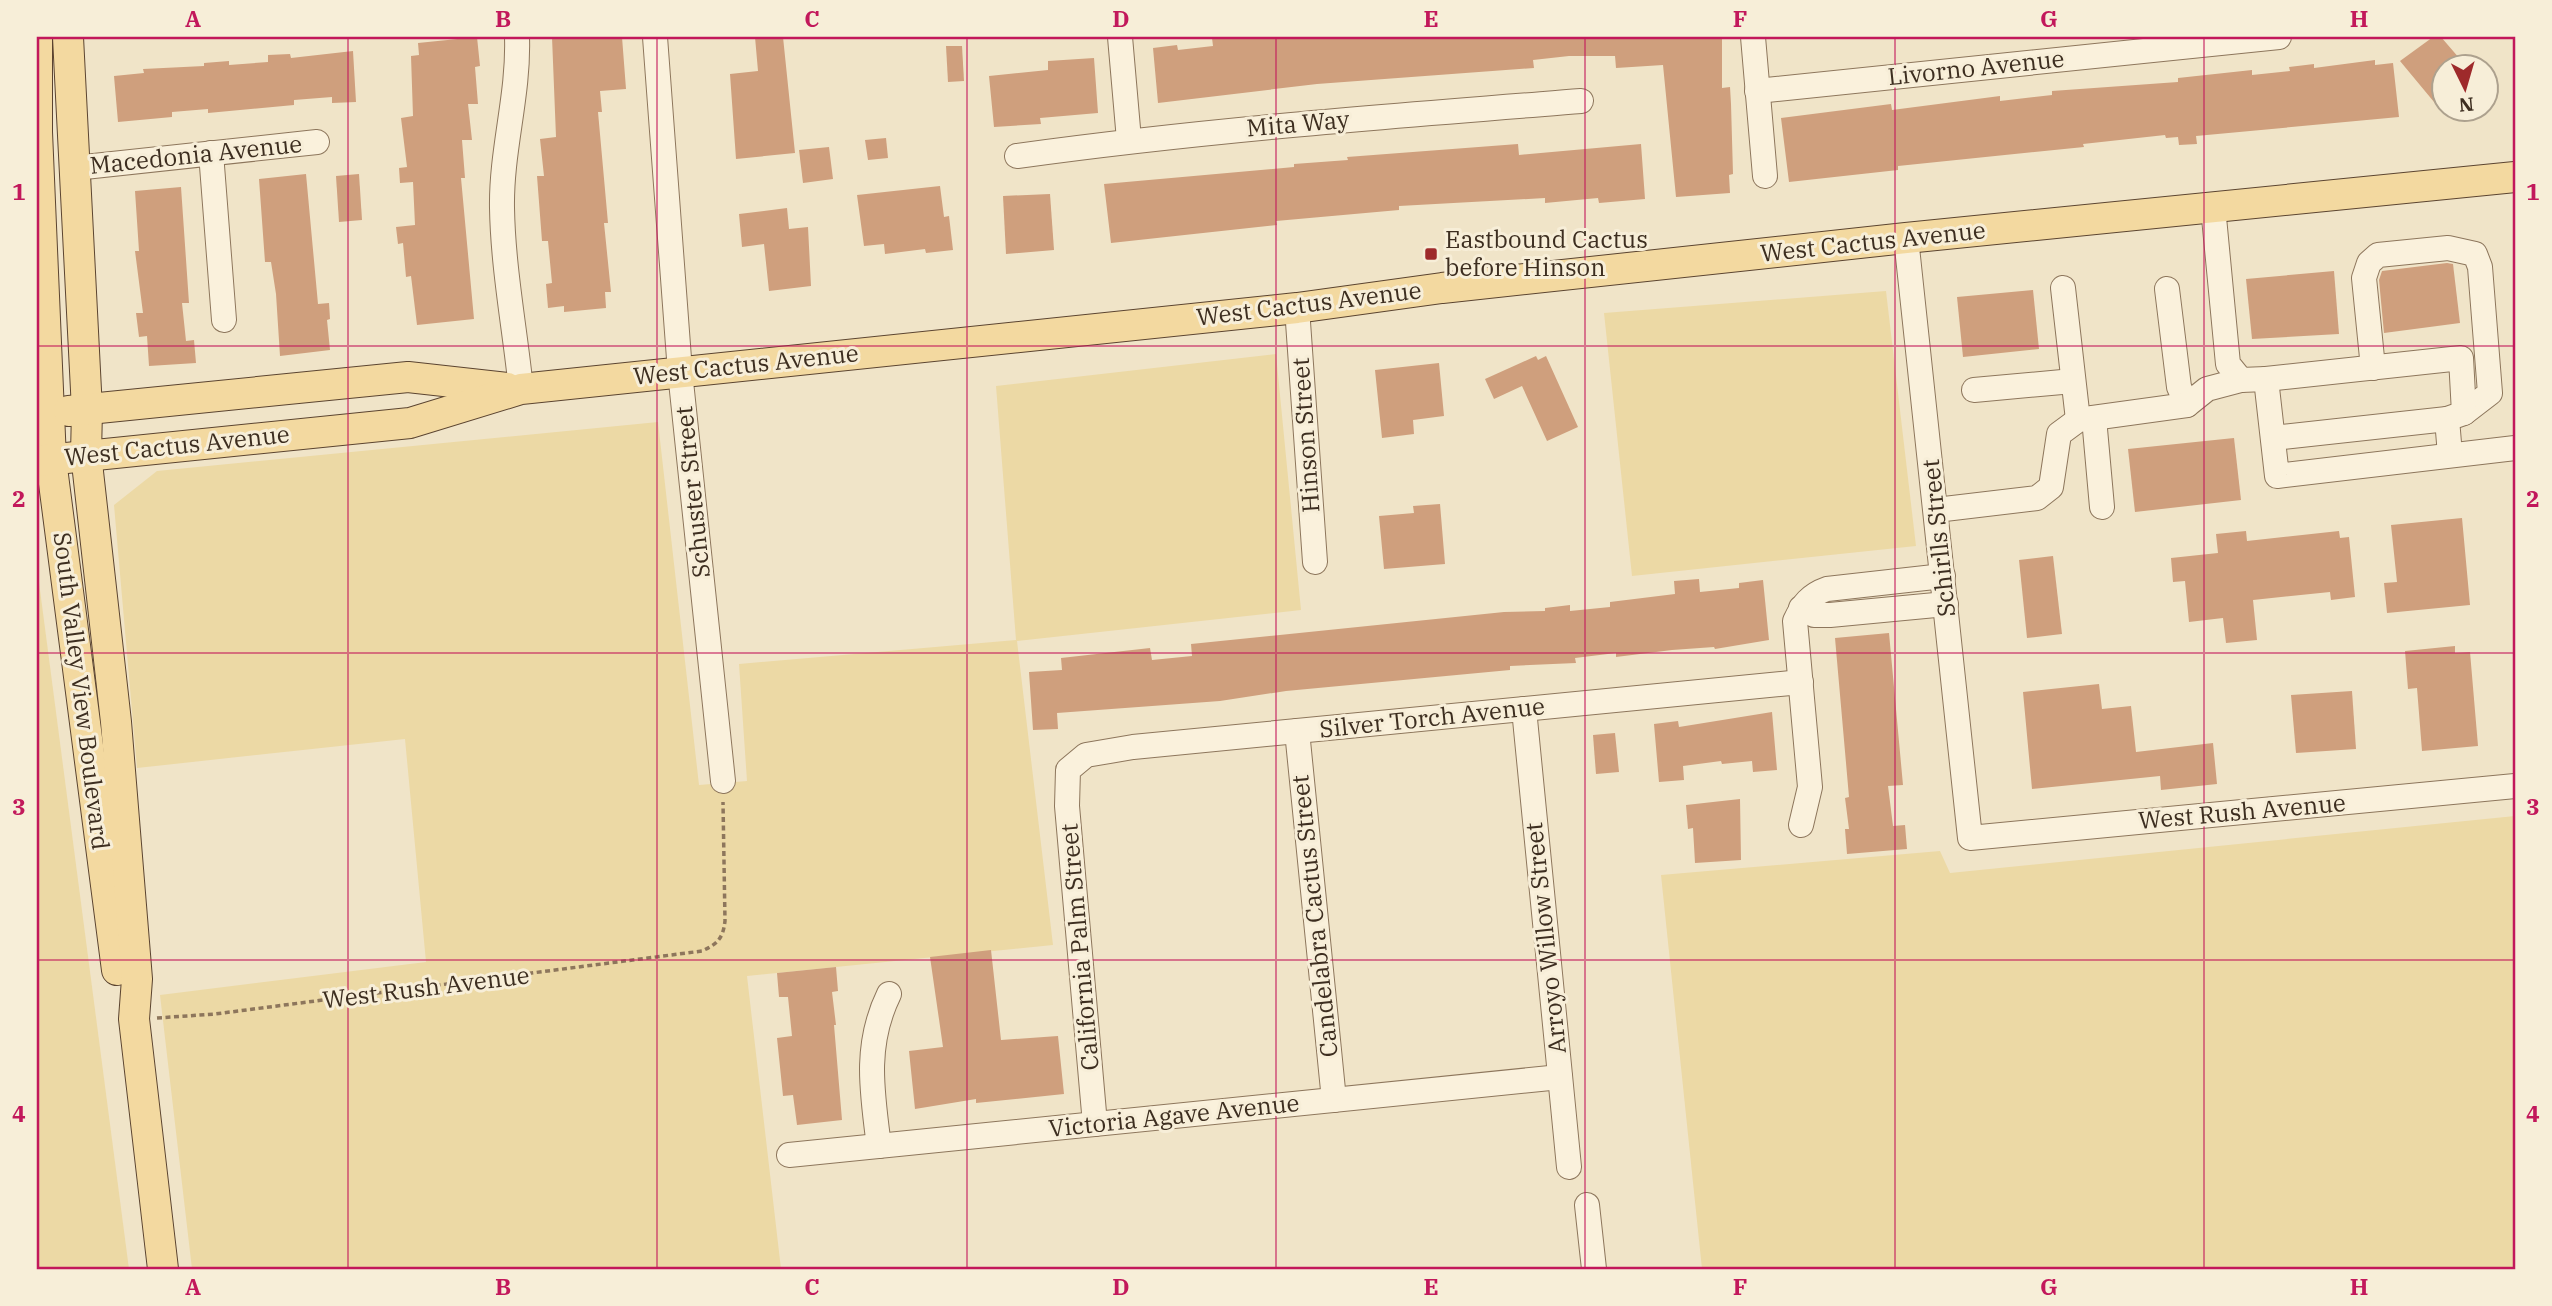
<svg xmlns="http://www.w3.org/2000/svg" width="2552" height="1306" font-family="'IBM Plex Serif',serif">
<style>
.sand{fill:#ecd9a5}
.building{fill:#cf9f7d}
.lines{fill:none;stroke-linecap:round;stroke-linejoin:round}
.minor-casing{stroke:#8d765c;stroke-width:26}
.major-casing{stroke:#5b4430;stroke-width:32}
.path{stroke:#8d765c;stroke-width:3.5;stroke-dasharray:5 3.5;stroke-linecap:butt}
.minor{stroke:#faf1dc;stroke-width:24}
.major{stroke:#f3d9a0;stroke-width:30}
.grid{fill:none;stroke:#c2185b;stroke-width:2;stroke-opacity:0.55}
.poi-dot{fill:#9e2a2b;stroke:#f7eed8;stroke-width:2.5}
.labels{text-anchor:middle;stroke-width:6;stroke-linejoin:round;paint-order:stroke}
.street-label{font-size:24px;fill:#3d2e20;stroke:#f7eed8}
.poi-label{font-size:24px;fill:#3d2e20;stroke:#f7eed8;text-anchor:start}
.neatline{fill:none;stroke:#c2185b;stroke-width:2.5}
.grid-label{font-size:23px;text-anchor:middle;font-weight:bold;fill:#c2185b}
</style>
<rect width="100%" height="100%" fill="#f0e4c8"/>
<g class="sand">
<path d="M1886,291L1916,546L1632,576L1604,313Z"/>
<path d="M1276,354L1301,610L1017,641L1053,945L747,976L781,1269H192L160,995L426,962L405,739L137,768L114,505L157,471L658,422L699,785L747,781L739,664L1016,640L996,386Z"/>
<path d="M37,567L129,1269H37Z"/>
<path d="M2515,816V1269H1702L1661,875L1940,851L1950,873Z"/>
</g>
<g class="building">
<path d="M477,37L480,66L475,67L478,104H468L472,140H462L465,178H461L474,319L417,325L411,276L406,277L403,243L398,244L396,227L415,225L413,182L400,183L399,168L407,167L401,118L413,116L411,56L419,55L418,43Z"/>
<path d="M552,37H622L626,89L600,91L602,112H598L608,223H604L611,292H605L606,308L564,312V306L548,308L546,284L552,283L548,241H542L537,176H544L540,139L556,137Z"/>
<path d="M755,37H783L795,153L736,159L730,74L758,71Z"/>
<path d="M1222,37H1722V88L1730,87L1731,104L1733,174L1729,175L1730,193L1676,197L1663,65L1616,68L1615,56H1569L1533,60L1534,68L1317,84L1158,103L1153,48L1177,45L1178,50L1213,46L1212,38Z"/>
<path d="M2433,37H2441L2466,66H2444V114L2400,61Z"/>
<path d="M946,46H962L964,81L948,82Z"/>
<path d="M353,51L356,102L332,103V97L294,100V105L208,113V109L172,112V117L118,122L114,76L144,73L143,69L204,66V63L229,61V65L268,62V55L290,54L291,58Z"/>
<path d="M1094,58L1098,113L1040,118L1041,124L994,127L989,76L1048,70V61Z"/>
<path d="M2375,60V65L2393,63L2399,117L2196,136L2197,144L2179,145L2178,137L2166,138L2165,135L2083,144L2084,147L1898,166V170L1789,182L1781,118L1891,104L1892,110L2000,96V101L2052,95V91L2178,82V78L2252,70V75L2290,71L2289,67L2314,64V68Z"/>
<path d="M886,138L888,158L868,160L865,140Z"/>
<path d="M1518,144L1519,155L1641,144L1645,199L1599,203L1598,198L1545,203V198L1399,206V210L1276,221L1277,225L1111,243L1104,184L1294,167V164L1348,160L1347,157Z"/>
<path d="M829,147L833,179L803,183L799,150Z"/>
<path d="M306,174L318,304L329,303L330,319L327,320L330,350L280,356L276,294L271,262H265L259,179Z"/>
<path d="M359,174L362,220L339,222L336,176Z"/>
<path d="M940,186L944,217L949,216L953,250L926,253L925,249L885,254L884,244L864,246L857,195Z"/>
<path d="M181,187L189,303H182L186,341L194,340L196,363L149,366L147,336L139,337L136,313H143L135,251H139L135,191Z"/>
<path d="M1050,194L1054,250L1006,254L1003,196Z"/>
<path d="M787,208L789,229L808,227L811,286L769,291L764,244L742,247L739,214Z"/>
<path d="M2447,263L2453,264L2460,323L2384,333L2379,280L2382,271Z"/>
<path d="M2334,271L2339,334L2252,339L2246,279Z"/>
<path d="M2033,290L2039,349L1963,357L1957,297Z"/>
<path d="M1536,356L1538,360L1546,356L1578,427L1547,441L1522,386L1494,399L1485,379Z"/>
<path d="M1439,363L1444,416L1413,420L1414,434L1382,438L1375,370Z"/>
<path d="M2234,438L2241,500L2135,512L2128,449Z"/>
<path d="M1440,504L1445,564L1384,569L1379,516L1414,513L1413,506Z"/>
<path d="M2462,518L2470,605L2387,613L2384,583L2397,582L2391,525Z"/>
<path d="M2246,531L2247,541L2339,531L2340,538L2349,537L2355,597L2331,600L2330,592L2253,600L2257,640L2226,643L2223,618L2189,622L2185,581L2173,582L2171,558L2218,553L2216,534Z"/>
<path d="M2053,556L2062,634L2027,638L2019,560Z"/>
<path d="M1699,579L1700,592L1739,588V583L1763,580L1769,640L1715,649L1714,647L1672,650L1616,657V653L1575,658L1576,663L1510,666V670L1286,691L1220,701L1057,713L1058,729L1033,730L1029,672L1062,670L1061,658L1150,648L1152,660L1192,656L1191,644L1504,612L1545,611V608L1570,605V611L1610,607V602L1675,594L1674,581Z"/>
<path d="M1889,633L1903,785L1888,786L1893,826L1905,825L1907,849L1847,854L1845,829H1849L1845,798L1849,797L1835,638Z"/>
<path d="M2455,646V653L2470,652L2478,746L2422,751L2417,688L2408,689L2405,651Z"/>
<path d="M2099,684L2102,709L2131,706L2136,752L2213,743L2217,784L2161,790L2160,776L2032,789L2023,692Z"/>
<path d="M2352,691L2356,749L2296,753L2291,695Z"/>
<path d="M1772,712L1777,770L1753,772L1752,761L1722,764L1721,761L1683,766L1684,780L1659,782L1654,724L1678,721L1679,727Z"/>
<path d="M1615,733L1619,772L1596,774L1593,735Z"/>
<path d="M1740,799L1741,860L1695,863L1693,828L1688,829L1686,805Z"/>
<path d="M991,950L1001,1040L1058,1036L1064,1094L976,1103V1099L915,1109L909,1051L943,1047L930,957Z"/>
<path d="M836,967L838,991L832,992L836,1025H834L842,1120L797,1125L793,1095L783,1096L777,1038L792,1036L788,997H779L777,973Z"/>
</g>
<g class="lines">
<g class="minor-casing">
<g id="minor">
<path d="M517,37C519,95 501,150 502,208C503,268 515,330 521,389"/>
<path d="M655,37L680,372L723,781"/>
<path d="M1120,37L1129,140"/>
<path d="M1753,37L1765,176"/>
<path d="M1757,91L2279,37"/>
<path d="M211,153L224,320"/>
<path d="M1017,156C1204,130 1392,116 1581,101"/>
<path d="M75,168L317,142"/>
<path d="M2213,207L2228,364L2241,380L2266,379L2277,476L2515,448"/>
<path d="M1906,238L1970,838L2515,786"/>
<path d="M2063,288L2078,420"/>
<path d="M2167,289L2179,387L2187,405"/>
<path d="M1297,308L1315,562"/>
<path d="M2373,368L2364,278L2369,263L2378,255L2448,248L2475,254L2480,267L2490,393L2464,413"/>
<path d="M2266,379L2461,358L2464,413L2447,419L2450,455"/>
<path d="M1974,390L2073,381"/>
<path d="M2094,418L2102,507"/>
<path d="M2273,438L2447,419"/>
<path d="M1936,510L2037,498L2051,487L2059,434L2078,420L2187,405L2207,389L2241,380"/>
<path d="M1801,608L1814,615H1830L1946,604"/>
<path d="M1524,709L1569,1167"/>
<path d="M1297,731L1334,1100"/>
<path d="M1801,825L1810,787L1795,621C1803,604 1810,595 1827,589L1943,576"/>
<path d="M1095,1124L1067,806L1068,770L1086,755L1133,747L1801,682"/>
<path d="M879,1146C872,1092 864,1045 889,994"/>
<path d="M789,1155L1560,1077"/>
<path d="M1587,1205L1594,1269"/>
</g>
</g>
<g class="major-casing">
<g id="major">
<path d="M37,37V132L51,460L117,970"/>
<path d="M68,37L87,410L86,454L116,722L137,979L134,1019L163,1269"/>
<path d="M69,411L408,377L507,388"/>
<path d="M37,461L410,423L521,389L1297,308L1442,288L1906,238L2515,177"/>
</g>
</g>
<path class="path" d="M157,1018L215,1014L702,951C717,944 723,939 725,921L723,802"/>
<use href="#minor" class="minor"/>
<use href="#major" class="major"/>
</g>
<path class="grid" d="M348,37V1269M657,37V1269M967,37V1269M1276,37V1269M1585,37V1269M1895,37V1269M2204,37V1269M37,346H2515M37,653H2515M37,960H2515"/>
<rect class="poi-dot" x="1424" y="247" width="14" height="14" rx="3.5"/>
<g class="labels">
<g class="street-label">
<text transform="translate(1976 68) rotate(-6)" y="8">Livorno Avenue</text>
<text transform="translate(1298 124) rotate(-5)" y="8">Mita Way</text>
<text transform="translate(196 155) rotate(-6)" y="8">Macedonia Avenue</text>
<text transform="translate(1873 242) rotate(-6)" y="8">West Cactus Avenue</text>
<text transform="translate(1309 304) rotate(-7)" y="8">West Cactus Avenue</text>
<text transform="translate(746 365) rotate(-6)" y="8">West Cactus Avenue</text>
<text transform="translate(1306 435) rotate(-94)" y="8">Hinson Street</text>
<text transform="translate(177 446) rotate(-6)" y="8">West Cactus Avenue</text>
<text transform="translate(693 492) rotate(-96)" y="8">Schuster Street</text>
<text transform="translate(1939 538) rotate(-96)" y="8">Schirlls Street</text>
<text transform="translate(81 691) rotate(83)" y="8">South Valley View Boulevard</text>
<text transform="translate(1432 718) rotate(-6)" y="8">Silver Torch Avenue</text>
<text transform="translate(2242 812) rotate(-5)" y="8">West Rush Avenue</text>
<text transform="translate(1315 916) rotate(-96)" y="8">Candelabra Cactus Street</text>
<text transform="translate(1546 938) rotate(-96)" y="8">Arroyo Willow Street</text>
<text transform="translate(1080 947) rotate(-95)" y="8">California Palm Street</text>
<text transform="translate(426 988) rotate(-7)" y="8">West Rush Avenue</text>
<text transform="translate(1174 1116) rotate(-6)" y="8">Victoria Agave Avenue</text>
</g>
<g class="poi-label">
<text x="1445" y="248">Eastbound Cactus<tspan x="1445" dy="28">before Hinson</tspan></text>
</g>
</g>
<rect width="2552" height="1306" fill="none" stroke="#f7eed8" stroke-width="77"/>
<g transform="translate(2465 88) rotate(175)"><circle r="33" fill="#f7eed8" stroke="#ada18e" stroke-width="2"/>
<path d="M0-5L12 26L0 18L-12 26Z" fill="#9e2a2b"/>
<text y="-10" font-size="19" font-weight="bold" text-anchor="middle" fill="#3d2e20">N</text>
</g>
<rect x="38" y="38" width="2476" height="1230" class="neatline"/>
<g class="grid-label">
<text x="193" y="27">A</text>
<text x="503" y="27">B</text>
<text x="812" y="27">C</text>
<text x="1121" y="27">D</text>
<text x="1431" y="27">E</text>
<text x="1740" y="27">F</text>
<text x="2049" y="27">G</text>
<text x="2359" y="27">H</text>
<text x="19" y="200">1</text>
<text x="2533" y="200">1</text>
<text x="19" y="507">2</text>
<text x="2533" y="507">2</text>
<text x="19" y="815">3</text>
<text x="2533" y="815">3</text>
<text x="19" y="1122">4</text>
<text x="2533" y="1122">4</text>
<text x="193" y="1295">A</text>
<text x="503" y="1295">B</text>
<text x="812" y="1295">C</text>
<text x="1121" y="1295">D</text>
<text x="1431" y="1295">E</text>
<text x="1740" y="1295">F</text>
<text x="2049" y="1295">G</text>
<text x="2359" y="1295">H</text>
</g>
</svg>
